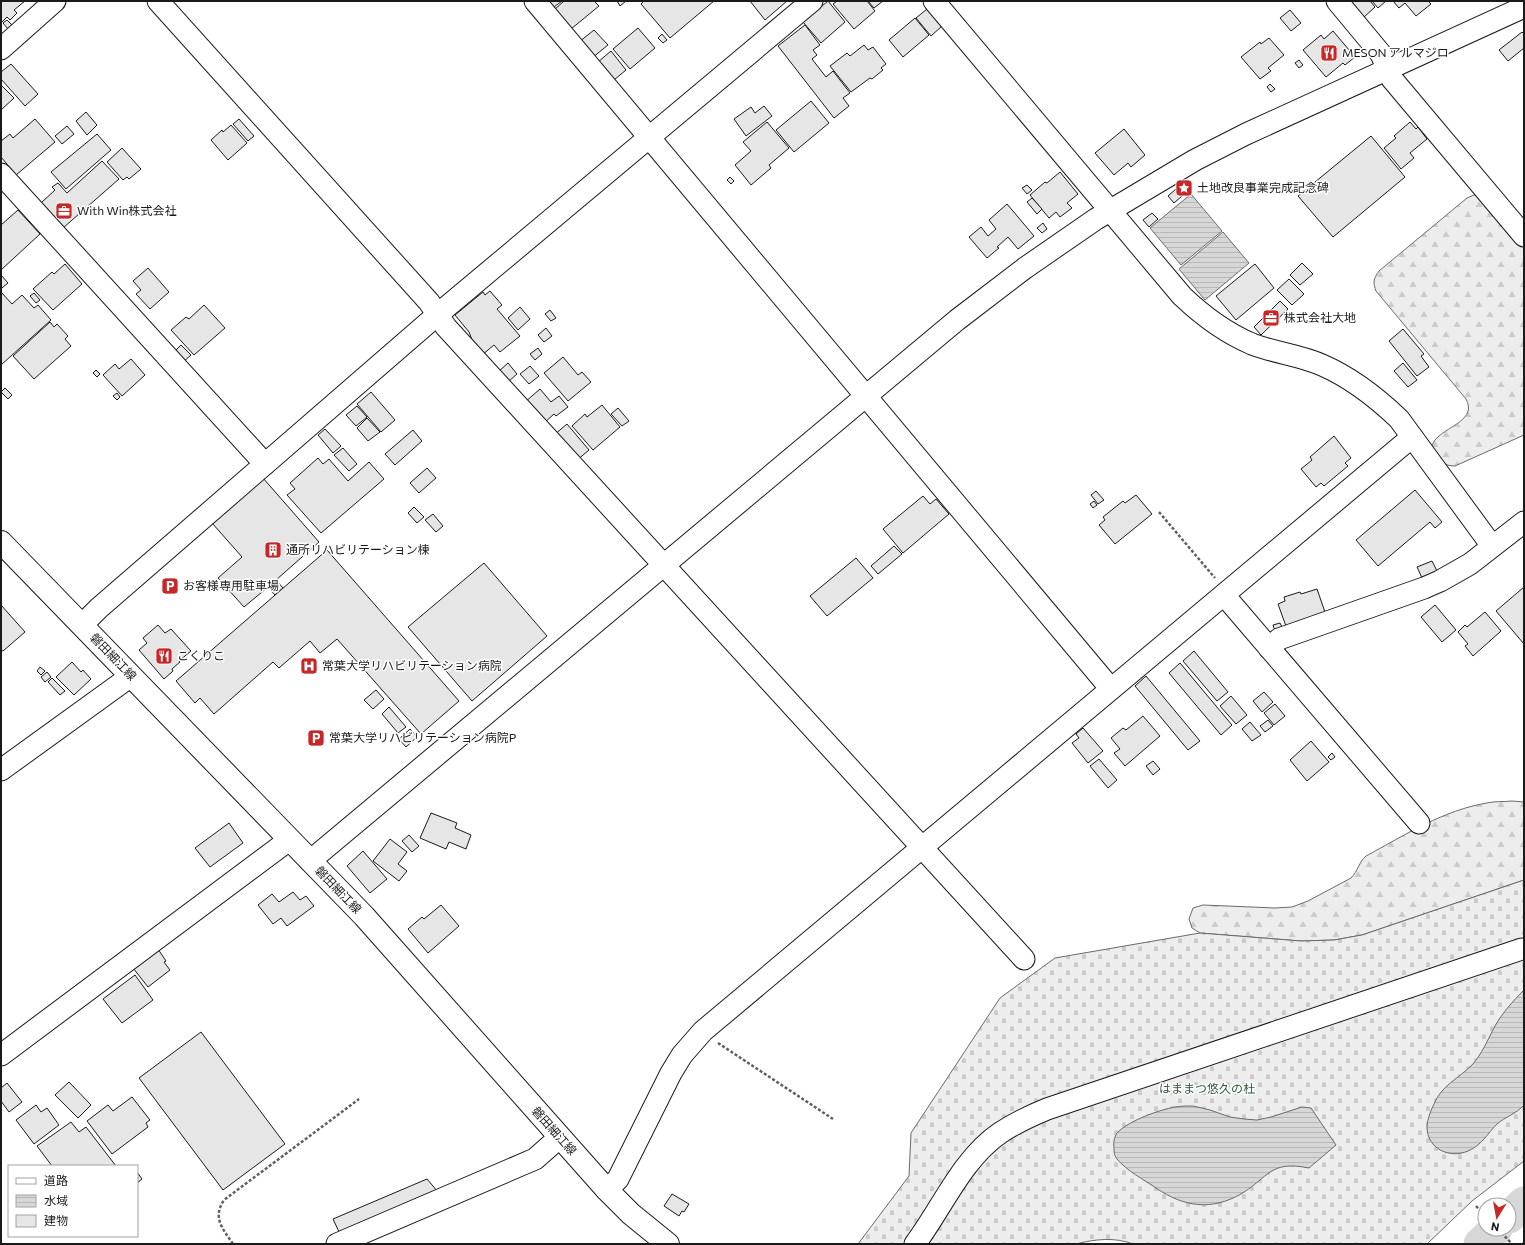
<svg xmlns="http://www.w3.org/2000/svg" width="1525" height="1245" font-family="Commissioner,'Noto Sans JP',sans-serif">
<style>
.forest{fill:url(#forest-firs);stroke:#6a6a6a}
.cemetery{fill:url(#cemetery-stones);stroke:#6a6a6a}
.water{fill:url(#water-rules);stroke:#6a6a6a}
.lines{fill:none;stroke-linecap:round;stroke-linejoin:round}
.river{stroke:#d7d7d7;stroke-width:33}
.building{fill:#e6e6e6;stroke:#1a1a1a}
.minor-casing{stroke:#1a1a1a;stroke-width:23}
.major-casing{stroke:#1a1a1a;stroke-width:24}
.path{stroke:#5f5f5f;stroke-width:2.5;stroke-dasharray:3 2;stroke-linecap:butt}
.minor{stroke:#fff;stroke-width:21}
.major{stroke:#fff;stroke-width:22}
.labels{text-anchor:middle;stroke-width:3;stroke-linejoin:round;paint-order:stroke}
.poi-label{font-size:12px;fill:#1a1a1a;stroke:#fff;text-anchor:start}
.street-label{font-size:12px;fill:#1a1a1a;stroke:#fff}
.park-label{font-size:12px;fill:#2b5a34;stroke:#fff}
</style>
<defs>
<pattern id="forest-firs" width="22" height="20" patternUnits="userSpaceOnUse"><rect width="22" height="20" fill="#ededed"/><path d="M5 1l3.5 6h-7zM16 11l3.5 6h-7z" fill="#cbcbcb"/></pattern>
<pattern id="cemetery-stones" width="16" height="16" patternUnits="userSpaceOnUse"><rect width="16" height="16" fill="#ededed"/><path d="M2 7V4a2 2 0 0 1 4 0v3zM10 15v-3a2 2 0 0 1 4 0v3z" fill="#cbcbcb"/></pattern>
<pattern id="water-rules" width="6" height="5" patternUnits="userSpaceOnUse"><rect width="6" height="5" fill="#d7d7d7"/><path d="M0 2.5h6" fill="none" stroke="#b8b8b8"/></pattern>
</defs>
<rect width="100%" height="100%" fill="#fff"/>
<g class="forest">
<path d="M1474,195L1481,196L1524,245V435L1455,466C1441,466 1434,458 1432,445C1434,442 1435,439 1438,437C1449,426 1477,419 1466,399L1376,291C1373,283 1373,279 1379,271L1467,198Z"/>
<path d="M1512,801L1524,802V880L1362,935L1334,940L1301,941L1200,933L1192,928L1189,919L1193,908L1203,905L1275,908L1292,907L1308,901L1351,878C1358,871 1359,862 1366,856C1405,835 1444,810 1487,803C1495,801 1504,802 1512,801Z"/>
</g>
<path class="cemetery" d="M1524,880V1161L1472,1201L1427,1244H1133C1115,1237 1095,1239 1076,1244H858L909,1176L911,1133L1000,998L1055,958L1200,933L1301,941L1334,940L1362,935Z"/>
<g class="water">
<path d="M1191,194L1222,231L1181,265L1150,228Z"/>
<path d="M1223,232L1249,263L1205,300L1179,269Z"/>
<path d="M1524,990V1105C1516,1114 1505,1117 1497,1124C1487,1134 1482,1145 1468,1151C1450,1159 1427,1149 1427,1127C1427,1120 1431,1110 1434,1104C1441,1086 1459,1078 1472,1065C1482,1054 1488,1039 1495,1026C1503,1012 1513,1001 1524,990Z"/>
<path d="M1193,1106L1210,1110L1230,1117L1244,1119L1257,1120L1271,1117L1302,1107L1311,1108L1336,1145L1309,1168C1270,1160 1269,1177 1241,1194C1211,1211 1184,1207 1156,1188C1143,1179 1127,1171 1117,1159C1114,1155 1114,1152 1114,1147C1113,1142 1115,1134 1119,1131C1131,1120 1159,1110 1175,1107C1181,1106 1187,1106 1193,1106Z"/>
</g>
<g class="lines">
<g class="river">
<path d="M1509,1217L1524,1203"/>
<path d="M1480,1244L1496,1229"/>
</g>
</g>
<g class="building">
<path d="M1,1H25L14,10L17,13L10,20L7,17L1,23Z"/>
<path d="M549,1H562L554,7Z"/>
<path d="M564,1H594L599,6L571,29L554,10Z"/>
<path d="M617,1H626L620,6Z"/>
<path d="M644,1H714L670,38L641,4Z"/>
<path d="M750,1H787L765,20Z"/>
<path d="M828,1L845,22L821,43L803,22Z"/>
<path d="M837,1H867L875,11L854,29L833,4Z"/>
<path d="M868,1H883L874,8Z"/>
<path d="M1349,1H1370L1375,7L1363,18Z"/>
<path d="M1372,1H1386L1378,8Z"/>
<path d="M1393,1H1428L1431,4L1416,16L1405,3L1399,8Z"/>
<path d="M927,9L942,26L931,36L916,18Z"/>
<path d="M1290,10L1301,23L1291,31L1280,18Z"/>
<path d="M915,18L929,35L903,57L889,40Z"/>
<path d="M7,20L12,25L8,29L3,23Z"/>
<path d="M805,25L820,45L813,50L817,55L812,59L826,77L833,71L850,93L843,98L849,106L834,118L778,46Z"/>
<path d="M638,28L655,48L630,69L613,49Z"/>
<path d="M594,30L608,45L592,58L579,42Z"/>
<path d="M1333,31L1355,57L1345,65L1343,63L1326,77L1303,50L1321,35L1324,39Z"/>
<path d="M1522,32L1524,34V48L1508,61L1499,50Z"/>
<path d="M662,34L667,40L663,43L658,38Z"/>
<path d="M1269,38L1284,55L1268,68L1271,71L1260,79L1241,57L1260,42L1261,44Z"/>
<path d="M864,45L868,50L873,47L886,64L881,68L883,70L872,79L870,78L851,92L830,66L847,53L850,56Z"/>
<path d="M611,51L626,70L614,80L598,62Z"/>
<path d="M1299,60L1303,65L1299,68L1295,63Z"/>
<path d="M11,64L38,94L25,106L1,79V72Z"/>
<path d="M1270,84L1275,89L1271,92L1267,87Z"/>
<path d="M1,85L14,98L1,110Z"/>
<path d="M811,101L829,123L794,152L776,130Z"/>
<path d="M764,106L772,116L746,136L734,119L751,107L755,113Z"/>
<path d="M86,112L97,125L87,135L76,121Z"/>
<path d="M35,119L55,142L16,175L1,157V141L10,134L13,138Z"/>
<path d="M239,119L254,136L248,141L233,124Z"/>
<path d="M767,122L789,148L769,165L771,168L751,185L735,165L751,151L743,142Z"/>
<path d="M1410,122L1416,129L1418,127L1427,139L1410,153L1414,158L1401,169L1384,148L1396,138L1394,136Z"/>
<path d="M231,125L247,143L228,160L211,140L222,130L223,132Z"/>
<path d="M67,126L74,134L62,144L55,136Z"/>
<path d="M1124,129L1145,155L1131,167L1128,163L1114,175L1095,153Z"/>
<path d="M97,134L111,150L66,189L51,172Z"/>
<path d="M1371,136L1405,177L1333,237L1298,196Z"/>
<path d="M122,148L141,169L129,179L127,177L123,180L107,162Z"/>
<path d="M102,161L119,179L63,228L41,203L55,190L52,187L58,183L67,193Z"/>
<path d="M1060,172L1078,194L1067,203L1072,208L1060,217L1056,212L1049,218L1030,195L1045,182L1047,183Z"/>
<path d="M730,177L734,181L731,184L727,180Z"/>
<path d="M1027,185L1032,190L1027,194L1022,188Z"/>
<path d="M1176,189L1182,196L1174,203L1168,196Z"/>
<path d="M1032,198L1042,209L1037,214L1027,202Z"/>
<path d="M1007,204L1034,236L1018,249L1008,237L997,247L999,248L987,258L969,237L981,227L988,236L996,229L989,220Z"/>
<path d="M18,210L40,234L1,270V225Z"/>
<path d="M1152,213L1158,219L1149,227L1143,220Z"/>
<path d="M1043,223L1047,229L1042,233L1037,228Z"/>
<path d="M1302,263L1313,274L1300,285L1290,275Z"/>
<path d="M65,264L82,284L53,310L33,289L52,272L54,274Z"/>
<path d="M1255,264L1274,288L1236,320L1216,296Z"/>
<path d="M148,268L169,292L150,309L136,294L141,290L133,281Z"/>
<path d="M1,275L8,283L2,288L1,287Z"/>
<path d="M1289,279L1304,294L1292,305L1277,290Z"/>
<path d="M490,291L502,305L497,309L520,336L500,352L494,345L482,355L474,345L469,332L455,315L483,292L485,295Z"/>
<path d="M1,292L12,304L22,295L34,308L38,305L51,320L1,365Z"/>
<path d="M34,293L40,300L36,303L30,296Z"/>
<path d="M1280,301L1288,309L1261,335L1254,327Z"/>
<path d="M204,305L225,328L194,355L171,330L186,317L189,319Z"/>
<path d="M520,307L530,319L518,330L508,318Z"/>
<path d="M550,310L556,318L551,321L545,314Z"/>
<path d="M50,322L54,327L57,324L68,336L65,339L71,346L34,379L13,356Z"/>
<path d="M546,328L552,336L544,342L538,335Z"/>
<path d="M1403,329L1424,354L1421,356L1429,367L1417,376L1389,341Z"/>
<path d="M181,345L191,355L182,363L173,353Z"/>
<path d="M538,348L542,354L535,360L530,354Z"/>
<path d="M563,357L578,375L582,372L591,382L568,401L544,373Z"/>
<path d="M131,359L145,375L122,396L103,375L115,364L119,369Z"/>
<path d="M508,363L517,374L508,382L499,371Z"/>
<path d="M1403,363L1417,380L1408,387L1394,371Z"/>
<path d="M530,366L539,376L529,384L520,374Z"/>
<path d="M96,370L100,374L97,377L93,373Z"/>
<path d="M5,388L12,395L8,399L1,392Z"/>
<path d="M540,389L551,402L559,396L568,407L556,416L554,414L544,423L525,402Z"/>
<path d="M371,392L395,420L381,432L357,404Z"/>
<path d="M117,393L120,397L117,400L113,396Z"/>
<path d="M602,405L620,427L593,450L572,426L585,414L587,417Z"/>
<path d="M357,406L367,417L356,426L346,415Z"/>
<path d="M618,408L629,421L622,426L611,414Z"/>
<path d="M367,418L380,432L368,441L357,428Z"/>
<path d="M567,424L589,450L576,461L554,435Z"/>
<path d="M325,429L341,446L333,453L318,435Z"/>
<path d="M413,430L422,441L395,465L385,454Z"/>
<path d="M1334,436L1351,458L1345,463L1348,466L1324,486L1321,483L1316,487L1301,469L1312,460L1310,457Z"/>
<path d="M343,448L357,464L349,471L334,455Z"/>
<path d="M318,458L323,464L329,459L348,481L369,462L384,479L321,533L287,495L295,489L290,483Z"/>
<path d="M427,468L436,478L419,493L410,483Z"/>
<path d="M263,478L319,542L276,580L283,588L275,595L268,587L244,607L218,578L242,557L212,523Z"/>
<path d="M1415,490L1442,522L1435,528L1430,522L1378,566L1356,540Z"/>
<path d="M1096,491L1104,500L1098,504L1091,495Z"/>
<path d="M1136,495L1152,514L1115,544L1099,525L1105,520L1103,517L1123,501L1125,503Z"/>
<path d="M923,496L930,504L936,499L949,514L903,553L883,529Z"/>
<path d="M1094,501L1097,505L1093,508L1090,504Z"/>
<path d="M414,507L424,517L417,523L408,513Z"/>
<path d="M433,514L443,526L436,532L425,520Z"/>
<path d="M894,546L902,554L878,574L871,566Z"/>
<path d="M327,550L459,701L421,734L337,639L320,653L310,641L279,668L273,662L214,714L200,698L195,703L176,681Z"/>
<path d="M856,558L873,578L827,616L810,596Z"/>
<path d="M1432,561L1438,573L1423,580L1417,567Z"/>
<path d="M484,563L547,636L472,701L408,627Z"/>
<path d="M1524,587V644L1496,611Z"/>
<path d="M1317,589L1326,615L1287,629L1278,604L1285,601L1284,597L1300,592L1301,594Z"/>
<path d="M1,605L25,632L3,651L1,650Z"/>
<path d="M1435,605L1456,630L1442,642L1421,617Z"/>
<path d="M1485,612L1501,631L1473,656L1465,646L1468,644L1458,632L1465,625L1467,627Z"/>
<path d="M1280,623L1283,629L1275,631L1273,625Z"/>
<path d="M158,625L165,633L171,629L191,651L179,661L180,662L172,669L173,671L164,679L139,650L147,643L143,638Z"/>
<path d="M1194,651L1228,692L1217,701L1183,661Z"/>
<path d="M72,662L81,672L83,670L91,679L74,695L56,677Z"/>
<path d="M1180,663L1232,725L1221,735L1169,673Z"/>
<path d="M40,667L45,671L41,675L37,671Z"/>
<path d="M47,672L51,677L45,682L41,677Z"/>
<path d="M1146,676L1200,741L1188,750L1135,686Z"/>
<path d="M52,678L65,691L60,695L48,682Z"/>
<path d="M376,690L384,699L373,709L364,700Z"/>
<path d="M1264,692L1273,702L1262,712L1253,701Z"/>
<path d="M1231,696L1247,715L1236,724L1220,706Z"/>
<path d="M1275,704L1285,716L1274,725L1264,713Z"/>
<path d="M389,707L406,727L398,733L382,714Z"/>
<path d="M1143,716L1160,736L1125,766L1114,753L1120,749L1111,738L1123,728L1126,730Z"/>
<path d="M1268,720L1273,726L1265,732L1260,726Z"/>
<path d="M1250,722L1261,735L1252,741L1242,729Z"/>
<path d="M1083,728L1103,751L1088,763L1072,743L1079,738L1076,734Z"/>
<path d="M410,729L417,737L406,747L399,739Z"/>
<path d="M1311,741L1329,762L1307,781L1290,760Z"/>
<path d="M1332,753L1335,757L1331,760L1328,757Z"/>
<path d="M1099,759L1117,780L1108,788L1090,766Z"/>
<path d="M1153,761L1160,769L1153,775L1146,766Z"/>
<path d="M431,813L457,823L455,828L471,835L466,849L449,842L446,849L420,838Z"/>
<path d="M229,823L243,843L210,867L195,848Z"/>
<path d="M409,835L419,846L412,852L402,841Z"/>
<path d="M390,839L407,852L398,864L407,871L399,881L373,861Z"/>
<path d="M363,851L387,879L370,893L347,866Z"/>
<path d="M293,892L300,900L306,896L314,906L287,926L281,918L273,924L258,905L272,894L279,902Z"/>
<path d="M441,905L459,926L428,953L408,929L422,917L424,919Z"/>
<path d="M158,949L166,961L164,962L170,970L148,987L133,968Z"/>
<path d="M135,975L153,1000L122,1023L103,999Z"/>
<path d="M201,1032L285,1144L223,1190L139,1078Z"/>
<path d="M69,1082L91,1105L78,1118L55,1095Z"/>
<path d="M7,1083L22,1102L9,1112L1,1101V1088Z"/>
<path d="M132,1097L150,1120L146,1123L148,1127L112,1154L87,1121L108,1105L113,1111Z"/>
<path d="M36,1105L41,1112L47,1108L59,1125L34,1144L16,1120Z"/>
<path d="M71,1122L79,1132L86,1127L116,1166H52L37,1146Z"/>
<path d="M137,1172L142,1179L137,1183Z"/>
<path d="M427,1179L438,1192L340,1234L333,1219Z"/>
<path d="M672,1194L689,1204L684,1212L682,1211L679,1216L664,1206Z"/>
</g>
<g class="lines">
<g class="minor-casing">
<g id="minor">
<path d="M158,1L429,302L446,327L1024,959"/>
<path d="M535,1L1111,689"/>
<path d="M934,1L1182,296C1203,316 1226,333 1252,344C1275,353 1300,355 1322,365C1352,378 1376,397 1399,419L1492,546"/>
<path d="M1337,1L1381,54L1392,79L1524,236"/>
<path d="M1,49L55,1"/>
<path d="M1,174L265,464"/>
<path d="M1224,595L1419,823"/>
<path d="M82,625L99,608L437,315L812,1"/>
<path d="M1269,648L1279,639L1424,588L1440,581L1470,564L1524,522"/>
<path d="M1,770L131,676"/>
<path d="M310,861L957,320L1025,268L1096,219L1195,160L1246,134L1524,7"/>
<path d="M1,1055L289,840"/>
<path d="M607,1190L618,1179L671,1073L682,1055L703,1031L1412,437"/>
<path d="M337,1244L535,1159L560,1137"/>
<path d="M915,1244C942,1208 962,1159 1000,1133C1015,1123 1030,1116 1047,1109L1522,949"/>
</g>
</g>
<g class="major-casing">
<path id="major" d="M1,542L364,916L607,1190L631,1214L668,1244"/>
</g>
<g class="path">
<path d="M1159,512L1215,578"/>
<path d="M718,1043L833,1119"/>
<path d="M1476,1206L1485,1216"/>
<path d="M1498,1229L1512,1244"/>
<path d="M233,1244C223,1229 212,1218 224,1200L359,1099"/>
<path d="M1523,1244L1524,1243"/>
</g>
<use href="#minor" class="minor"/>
<use href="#major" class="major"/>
</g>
<defs>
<g id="restaurant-square" transform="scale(0.9)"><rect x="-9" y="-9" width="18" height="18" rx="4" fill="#c62828" stroke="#fff"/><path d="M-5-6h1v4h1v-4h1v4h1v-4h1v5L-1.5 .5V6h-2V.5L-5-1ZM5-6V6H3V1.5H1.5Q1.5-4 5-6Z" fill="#fff"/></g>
<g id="sight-square" transform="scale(0.9)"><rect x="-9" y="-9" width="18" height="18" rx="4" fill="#c62828" stroke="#fff"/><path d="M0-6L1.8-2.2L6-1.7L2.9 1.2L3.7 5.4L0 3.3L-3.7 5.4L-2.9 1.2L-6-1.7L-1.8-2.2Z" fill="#fff"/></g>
<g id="office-square" transform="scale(0.9)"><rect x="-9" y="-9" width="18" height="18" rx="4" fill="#c62828" stroke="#fff"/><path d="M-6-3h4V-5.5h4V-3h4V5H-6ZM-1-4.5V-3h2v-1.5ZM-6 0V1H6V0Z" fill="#fff"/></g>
<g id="building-square" transform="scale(0.9)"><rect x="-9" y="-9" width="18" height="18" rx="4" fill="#c62828" stroke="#fff"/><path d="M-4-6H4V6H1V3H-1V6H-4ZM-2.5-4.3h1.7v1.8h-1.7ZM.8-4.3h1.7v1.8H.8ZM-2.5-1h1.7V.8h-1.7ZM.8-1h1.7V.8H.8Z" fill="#fff"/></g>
<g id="parking-square" transform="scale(0.9)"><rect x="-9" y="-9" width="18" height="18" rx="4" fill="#c62828" stroke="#fff"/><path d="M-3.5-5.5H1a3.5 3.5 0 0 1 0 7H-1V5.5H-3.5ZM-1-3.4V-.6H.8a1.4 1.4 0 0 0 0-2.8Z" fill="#fff"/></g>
<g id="hospital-square" transform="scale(0.9)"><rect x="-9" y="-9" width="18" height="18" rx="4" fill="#c62828" stroke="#fff"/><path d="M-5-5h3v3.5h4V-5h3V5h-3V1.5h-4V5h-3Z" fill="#fff"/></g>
</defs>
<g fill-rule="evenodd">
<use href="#restaurant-square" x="1329" y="53"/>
<use href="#sight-square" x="1184" y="188"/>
<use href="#office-square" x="64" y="211"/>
<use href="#office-square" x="1271" y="318"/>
<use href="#building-square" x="273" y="550"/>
<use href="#parking-square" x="170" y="586"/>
<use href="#restaurant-square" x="164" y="656"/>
<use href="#hospital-square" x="309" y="666"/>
<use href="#parking-square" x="316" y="738"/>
</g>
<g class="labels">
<g class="poi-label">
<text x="1342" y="57">MESON アルマジロ</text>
<text x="1197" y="192">土地改良事業完成記念碑</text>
<text x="77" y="215">With Win株式会社</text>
<text x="1284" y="322">株式会社大地</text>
<text x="286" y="554">通所リハビリテーション棟</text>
<text x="183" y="590">お客様専用駐車場</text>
<text x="177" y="660">こくりこ</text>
<text x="322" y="670">常葉大学リハビリテーション病院</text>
<text x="329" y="742">常葉大学リハビリテーション病院P</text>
</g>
<g class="street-label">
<text transform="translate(113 657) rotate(46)" y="4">磐田細江線</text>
<text transform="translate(338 890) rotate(46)" y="4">磐田細江線</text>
<text transform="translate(554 1131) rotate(48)" y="4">磐田細江線</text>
</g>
<g class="park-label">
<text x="1207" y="1093">はままつ悠久の杜</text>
</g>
</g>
<rect width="1525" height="1245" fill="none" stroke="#1a1a1a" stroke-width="4"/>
<rect x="8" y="1165" width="130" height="72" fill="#ffffff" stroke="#a3a3a3"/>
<rect x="16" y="1178" width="20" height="6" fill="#ffffff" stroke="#a3a3a3"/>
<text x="44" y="1185" font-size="12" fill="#1a1a1a">道路</text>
<rect x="16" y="1195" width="20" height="12" fill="url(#water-rules)" stroke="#a3a3a3"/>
<text x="44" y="1205" font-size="12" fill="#1a1a1a">水域</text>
<rect x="16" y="1215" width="20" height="12" fill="#e6e6e6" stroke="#a3a3a3"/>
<text x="44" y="1225" font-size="12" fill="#1a1a1a">建物</text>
<g transform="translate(1497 1217) rotate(191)"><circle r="19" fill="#ffffff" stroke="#a3a3a3"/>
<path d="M0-3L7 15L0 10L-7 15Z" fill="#c62828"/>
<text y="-6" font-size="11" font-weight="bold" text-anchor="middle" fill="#1a1a1a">N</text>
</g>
</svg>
